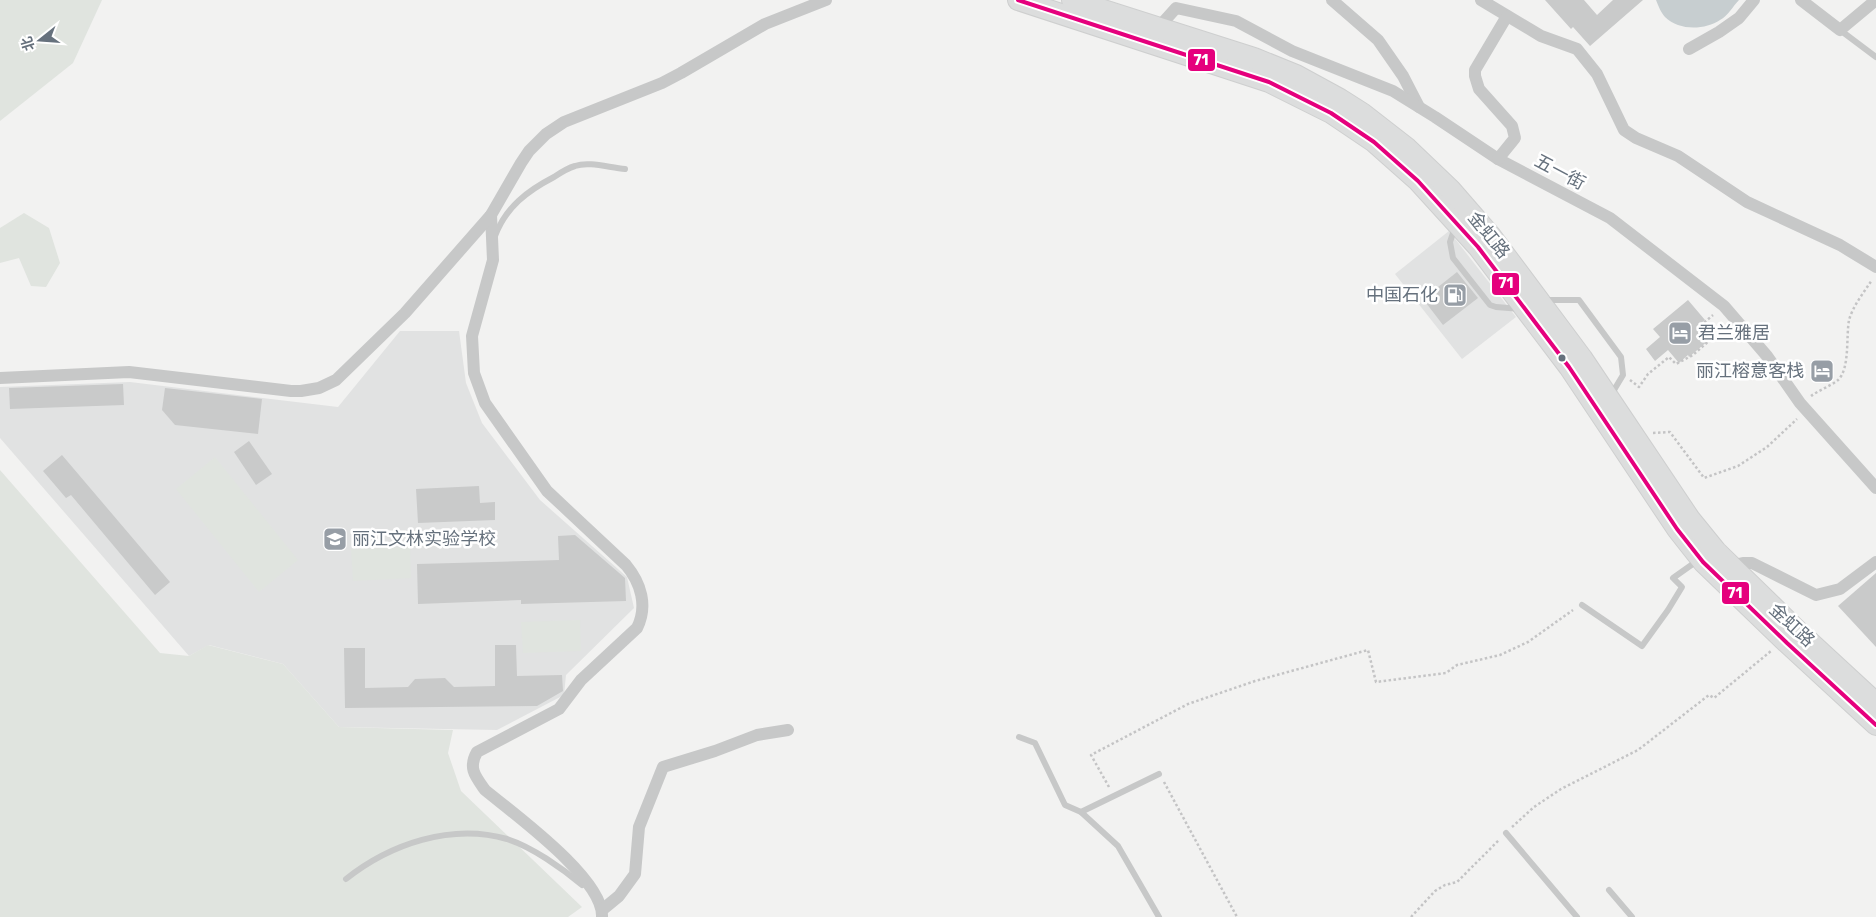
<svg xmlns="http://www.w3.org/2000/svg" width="1876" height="917" font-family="Rubik,'Noto Sans SC',sans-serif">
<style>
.built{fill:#e1e2e2}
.green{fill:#e0e4df}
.water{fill:#c7ced0}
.building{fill:#c9caca}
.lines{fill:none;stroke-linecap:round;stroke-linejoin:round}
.primary-casing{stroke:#cecfcf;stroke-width:22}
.path{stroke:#c4c4c5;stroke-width:2.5;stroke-dasharray:2.5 2.5;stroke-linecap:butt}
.lane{stroke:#c7c8c8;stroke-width:6}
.street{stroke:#c7c8c8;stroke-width:12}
.primary{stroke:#dcdddd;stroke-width:20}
.bus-1-casing{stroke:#fff;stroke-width:8}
.bus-1{stroke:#e5007d;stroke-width:4}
.bus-dot{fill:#66717d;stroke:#fff;stroke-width:2}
.labels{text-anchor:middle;stroke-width:5;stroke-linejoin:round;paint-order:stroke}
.street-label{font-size:18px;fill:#66717d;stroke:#fff}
.poi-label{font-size:18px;fill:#66717d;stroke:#fff;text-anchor:end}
.line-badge{stroke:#fff;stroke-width:2}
.badge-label{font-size:14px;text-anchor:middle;font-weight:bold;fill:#fff}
</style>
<rect width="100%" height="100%" fill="#f2f2f1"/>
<g class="built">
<path d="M1449,231L1516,317L1462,359L1395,274Z"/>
<path d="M400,331H459L466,383L482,423L540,500L627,577L634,608L566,675L564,695L497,730L339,727L283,664L209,645L189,656L0,438V387L130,382L338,407Z"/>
</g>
<g class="green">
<path d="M0,0H102L73,63L0,121Z"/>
<path d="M24,213L49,228L60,263L46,287L31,286L19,258L0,263V228Z"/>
<path d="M215,457L298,560L259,592L176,489Z"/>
<path d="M0,470L160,653L189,656L208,645L283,664L339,727L453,730L448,753L461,791L582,907L568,917H0Z"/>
<path d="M410,547L411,578L353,581L351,549Z"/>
<path d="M580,620L581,651L523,653L521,622Z"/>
</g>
<path class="water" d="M1656,0H1739C1733,6 1728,16 1720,20C1705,30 1679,31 1665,17C1661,13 1658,5 1656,0Z"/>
<g class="building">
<path d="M1545,0H1584L1597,15L1613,0H1643L1590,46L1573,27L1571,29Z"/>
<path d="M1457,272L1478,298L1443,325L1423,299Z"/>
<path d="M1688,300L1705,320L1697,326L1709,340L1689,357L1688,355L1679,363L1668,350L1655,361L1646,349L1660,337L1653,329Z"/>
<path d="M123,384L124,405L10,409L9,388Z"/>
<path d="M165,388L262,399L258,434L175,425L162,410Z"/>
<path d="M249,441L272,474L256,485L234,452Z"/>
<path d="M62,455L170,582L155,595L71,495L66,498L43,471Z"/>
<path d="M479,486L480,503L495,502V520L418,523L416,489Z"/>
<path d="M575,535L625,578L626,601L521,604V600L418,604L417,564L559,560L558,536Z"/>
<path d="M1876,573V647L1838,606Z"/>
<path d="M495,645H516L517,676L562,675L563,691L537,706L345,708L344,648H365V688L408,687L415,679L445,678L454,687L495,686Z"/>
</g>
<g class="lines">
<g class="primary-casing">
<g id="primary">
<path d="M1018,0L1269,82L1331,113L1374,142L1418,181L1478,247L1569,367L1677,529L1703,562L1787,643L1876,725"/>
<path d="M1072,0L1254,58L1296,75L1340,99L1362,113L1407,148L1451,190L1491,236L1582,358L1690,519L1716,551L1798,631L1876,703"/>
</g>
</g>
<g class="path">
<path d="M1630,380L1639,387L1648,374L1669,357L1676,364L1693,355L1711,339L1700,326L1713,315"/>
<path d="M1811,396C1819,390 1831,386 1838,380C1850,369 1846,336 1849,320C1853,306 1864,292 1872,280"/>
<path d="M1653,433L1670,432L1704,478L1738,466L1767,447L1797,419"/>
<path d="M1164,782L1237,917"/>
<path d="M1109,787L1091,755L1188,704L1255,681L1368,650L1376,682L1446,673L1457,665L1500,655L1528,642L1573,610"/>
<path d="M1512,827L1534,807L1561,789L1638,750L1709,695L1714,698L1771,651"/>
<path d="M1411,917L1435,891L1445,885L1457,882L1499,840"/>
</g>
<g class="lane">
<path d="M1840,30L1876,57"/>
<path d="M1455,227L1450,242L1453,258L1490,305L1496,307L1521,309"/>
<path d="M495,236C506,207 527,191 554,177C560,173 568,168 575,166C589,161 610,168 625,169"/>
<path d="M1544,300H1579L1621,357L1623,375L1611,395"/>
<path d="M1582,605L1642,646L1668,610L1682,587L1673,578L1697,561"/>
<path d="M1019,737L1035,743L1065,805L1081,812L1118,846L1159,917"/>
<path d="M1081,812L1159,774"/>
<path d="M1506,833L1577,917"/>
<path d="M346,879C390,844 451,823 507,839C532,847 562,868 582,885"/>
<path d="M1609,890L1632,917"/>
</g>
<g class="street">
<path d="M1332,0L1378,40L1403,76L1419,107"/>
<path d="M1481,0L1541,36L1577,49L1597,74L1624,130L1636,138L1678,156L1747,202L1840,245L1876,267"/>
<path d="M1801,0L1840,30L1876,0"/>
<path d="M1158,28L1176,8L1236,21L1292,51L1393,91L1435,117L1498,159L1610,218L1724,306L1767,356L1800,403L1876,488"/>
<path d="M1689,49L1719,32L1739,18L1754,0"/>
<path d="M1498,159L1515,138L1512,126L1479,89L1475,76V70L1507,16"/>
<path d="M491,215L493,260L472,336L474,373L485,403L547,491L626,565C641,583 648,606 637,628L581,680L559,709L477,752C468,768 475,776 485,790C514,814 604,879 602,917"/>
<path d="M0,378L129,372L291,391H301L319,388L336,380L405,313L491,215L521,163L529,151L546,134L564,122L662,83L681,73L765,24L826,0"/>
<path d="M1730,566L1743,563H1752L1816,595L1840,589L1876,562"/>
<path d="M602,910L619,896L635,874L639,827L663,767L715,751L757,735L788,730"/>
</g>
<use href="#primary" class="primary"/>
<g class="bus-1-casing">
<path id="bus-1" d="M1018,0L1269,82L1331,113L1374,142L1418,181L1478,247L1569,367L1677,529L1703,562L1787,643L1876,725"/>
</g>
<use href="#bus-1" class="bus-1"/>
</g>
<defs>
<g id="fuel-square" transform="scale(1.25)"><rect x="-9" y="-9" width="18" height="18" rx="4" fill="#979ea6" stroke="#fff"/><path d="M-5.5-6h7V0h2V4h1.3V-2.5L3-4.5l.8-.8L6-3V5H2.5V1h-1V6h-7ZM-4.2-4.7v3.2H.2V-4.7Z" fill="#fff"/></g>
<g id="hotel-square" transform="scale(1.25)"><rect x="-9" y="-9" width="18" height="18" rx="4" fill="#979ea6" stroke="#fff"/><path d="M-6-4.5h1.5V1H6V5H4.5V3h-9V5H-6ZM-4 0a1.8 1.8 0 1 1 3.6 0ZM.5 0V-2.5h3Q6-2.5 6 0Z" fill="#fff"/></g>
<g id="school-square" transform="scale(1.25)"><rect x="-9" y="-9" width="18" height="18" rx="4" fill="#979ea6" stroke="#fff"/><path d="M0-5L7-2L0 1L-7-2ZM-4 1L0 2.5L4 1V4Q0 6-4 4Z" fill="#fff"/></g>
</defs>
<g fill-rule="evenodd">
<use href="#fuel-square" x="1455" y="295"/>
<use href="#hotel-square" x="1680" y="333"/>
<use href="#hotel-square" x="1822" y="371"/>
<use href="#school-square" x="335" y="539"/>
</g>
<circle class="bus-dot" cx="1562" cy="358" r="4.5"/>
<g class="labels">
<g class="street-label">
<text transform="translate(1560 172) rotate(28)" y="6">五一街</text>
<text transform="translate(1489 235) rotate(51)" y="6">金虹路</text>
<text transform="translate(1792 625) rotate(43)" y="6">金虹路</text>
</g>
<g class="poi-label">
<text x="1438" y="301">中国石化</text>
<text x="1698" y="339" text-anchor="start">君兰雅居</text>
<text x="1804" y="377">丽江榕意客栈</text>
<text x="352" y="545" text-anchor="start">丽江文林实验学校</text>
</g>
</g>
<g class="line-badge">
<rect x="1187" y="48" width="29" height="24" rx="5" fill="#e5007d"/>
<rect x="1491" y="272" width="29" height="24" rx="5" fill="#e5007d"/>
<rect x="1721" y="581" width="29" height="24" rx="5" fill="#e5007d"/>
</g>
<g class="badge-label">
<text x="1201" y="65">71</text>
<text x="1506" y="288">71</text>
<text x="1735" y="598">71</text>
</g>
<g transform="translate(40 40) rotate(253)" stroke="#ffffff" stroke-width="4" paint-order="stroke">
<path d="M0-4L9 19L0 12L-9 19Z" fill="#66717d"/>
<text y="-8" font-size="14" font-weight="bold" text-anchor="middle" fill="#66717d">北</text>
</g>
</svg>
